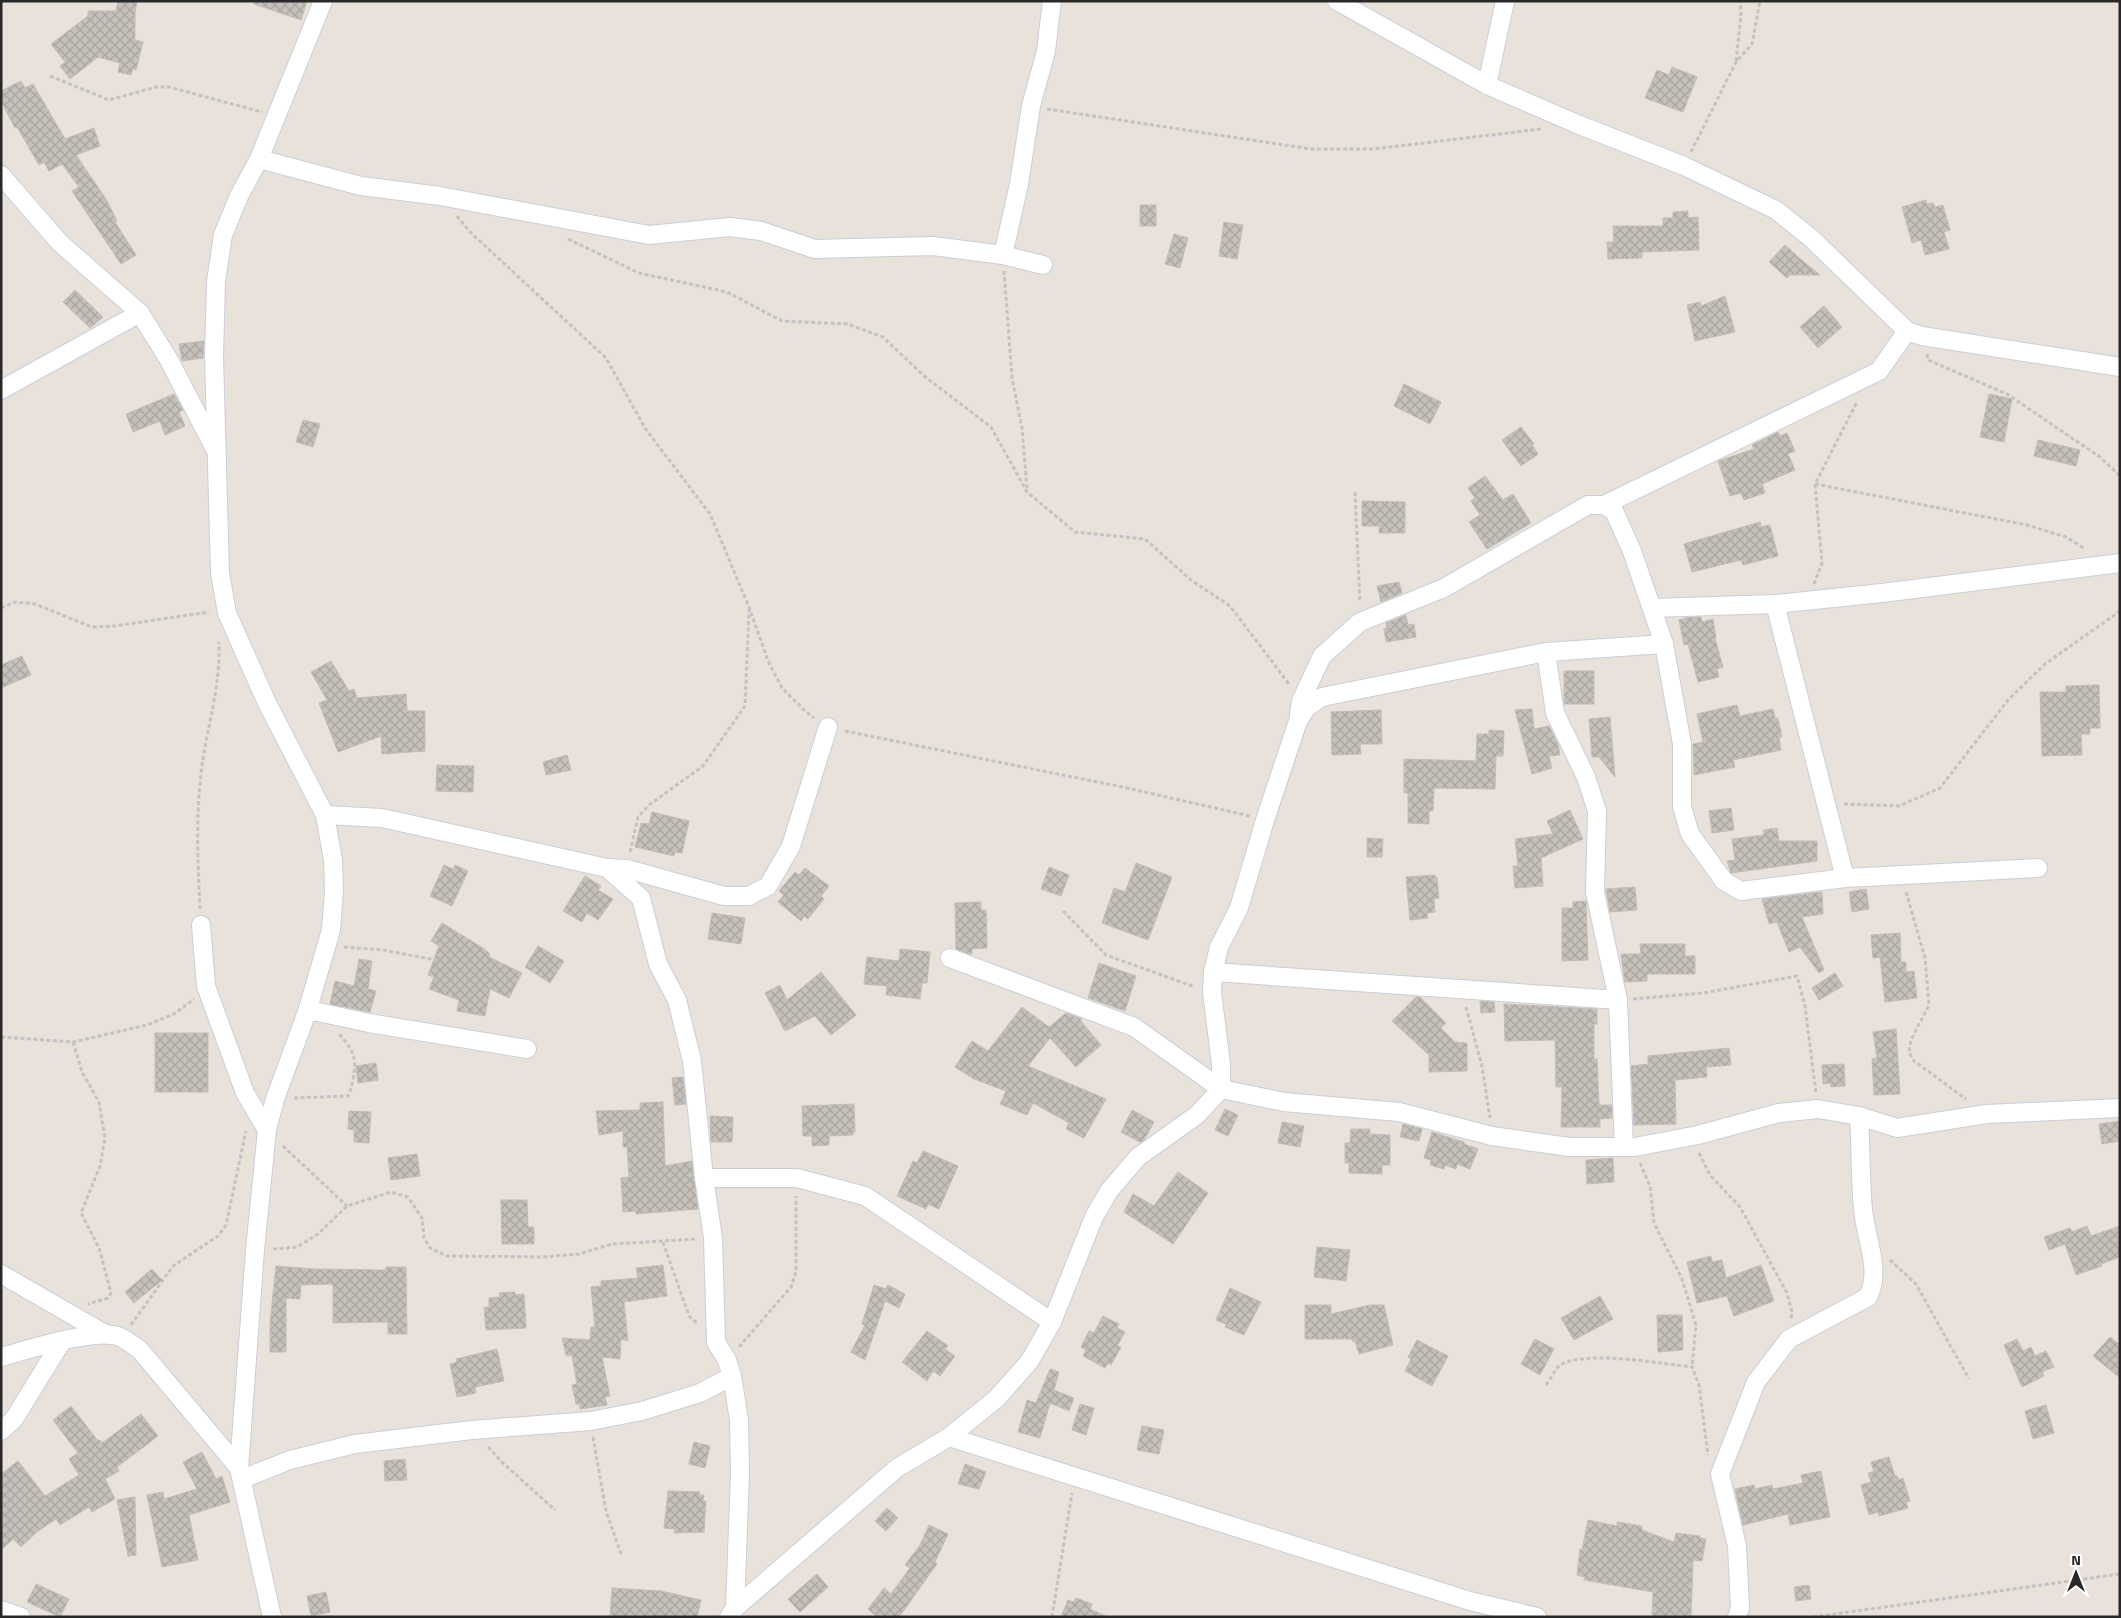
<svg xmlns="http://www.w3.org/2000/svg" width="2121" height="1618" font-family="'Titillium Web',sans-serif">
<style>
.building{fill:url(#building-cross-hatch);stroke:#c4bdb5}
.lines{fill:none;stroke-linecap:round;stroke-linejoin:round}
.minor-casing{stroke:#caced9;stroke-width:20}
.path{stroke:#c3c3c3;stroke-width:3;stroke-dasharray:4 2.5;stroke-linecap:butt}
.minor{stroke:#fff;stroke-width:18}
</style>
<defs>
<pattern id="building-cross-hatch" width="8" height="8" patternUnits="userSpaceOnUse" patternTransform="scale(1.25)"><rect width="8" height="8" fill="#c5c0ba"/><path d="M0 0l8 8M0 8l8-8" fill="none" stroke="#a9a5a0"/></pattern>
</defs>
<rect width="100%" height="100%" fill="#e9e2db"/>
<g class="building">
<path d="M118,1H137L135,13V40L143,42L136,70L133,69L131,75L118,72L120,63L98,57L70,79L60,66L65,62L51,44L88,16V11H116Z"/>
<path d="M254,1H307L301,20L254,4Z"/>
<path d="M1672,67L1697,77L1683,112L1645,98L1657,70L1669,75Z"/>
<path d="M21,81L25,88L33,84L65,139L94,128L100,146L76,155L106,199L117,221L115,222L136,255L121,264L72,191L79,187L62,164L49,171L44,162L39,165L17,127L15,128L1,101V91Z"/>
<path d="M1926,200L1927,204L1933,203L1935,207L1943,205L1950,230L1944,232L1949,249L1925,255L1921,240L1912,243L1902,207Z"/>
<rect x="1140" y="205" width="16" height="21"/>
<path d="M1688,211V218L1698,217L1699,250L1642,252V258L1608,259L1607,242H1614L1613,226H1663V218H1673V212Z"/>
<path d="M1224,222L1243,225L1237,259L1219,256Z"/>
<path d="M1174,234L1188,238L1180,268L1165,264Z"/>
<path d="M1785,245L1798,257L1820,275H1790L1787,278L1769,262Z"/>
<path d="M75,290L103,317L90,328L63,302Z"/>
<path d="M1725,296L1735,332L1695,341L1687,305L1700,302L1701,306Z"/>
<path d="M1824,306L1842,327L1818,348L1800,327Z"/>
<path d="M204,341L203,358L182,361L179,344Z"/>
<path d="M1404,384L1441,402L1430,424L1394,406Z"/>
<path d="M174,394L183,410L179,412L185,426L165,435L160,421L133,432L126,414Z"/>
<path d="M1989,394L2012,399L2004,442L1980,437Z"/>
<path d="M303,420L320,424L313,447L296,442Z"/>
<path d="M1521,427L1534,444L1532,445L1538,454L1521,466L1502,440Z"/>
<path d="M1778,432L1780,436L1787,433L1795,451L1788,454L1795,470L1762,484L1765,493L1744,500L1741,493L1730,496L1718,461L1754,449L1752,445Z"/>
<path d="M2038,440L2080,450L2076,466L2034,456Z"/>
<path d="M1485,476L1503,500L1513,494L1531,523L1487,549L1469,522L1480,515L1471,501L1475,498L1468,488Z"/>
<path d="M1362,501L1405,502V533H1379V526H1362Z"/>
<path d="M1760,522L1761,527L1770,525L1778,556L1743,565L1741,560L1692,572L1684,544Z"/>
<path d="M1399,582L1402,593L1381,602L1377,586Z"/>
<path d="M1406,615L1408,625L1414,624L1416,637L1386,642L1384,629L1387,628L1386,623Z"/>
<path d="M1690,617H1701L1702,622L1713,619L1716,638H1715L1723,667L1717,669L1719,677L1698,682L1688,644L1684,645L1679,620Z"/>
<path d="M22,656L31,675L1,688V665Z"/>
<path d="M331,661L349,691L354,689L357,698L406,694L407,711H425V751L382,754L381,736L338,752L319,703L327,700L311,672Z"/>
<rect x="1564" y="671" width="30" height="33"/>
<path d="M2099,685L2100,728H2090V734H2081L2082,755L2042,756L2040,692H2066V686Z"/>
<path d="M1737,705L1740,716L1773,709L1775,718H1778L1782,737H1779L1781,750L1733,760L1735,767L1694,775L1693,744L1703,742L1697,714Z"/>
<path d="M1532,709L1534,729L1549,726L1558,744L1560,755L1549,756L1552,768L1532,774L1515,710Z"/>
<path d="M1381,710L1382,744H1360L1361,754L1332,755L1331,712Z"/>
<path d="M1610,717L1615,777L1599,757H1592L1589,719Z"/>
<path d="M1489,730L1504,731L1503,756H1496L1495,789L1434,788L1433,811H1429V824L1408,823V793H1404V759L1476,761L1477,734H1489Z"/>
<path d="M567,755L571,770L546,775L543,762Z"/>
<path d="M437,765L474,766L473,792L436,791Z"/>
<path d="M1731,808L1734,830L1712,833L1709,811Z"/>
<path d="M1570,810L1583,839L1541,858L1543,886L1515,888L1513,866H1518L1515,839L1553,834L1547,821Z"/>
<path d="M652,812L689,821L682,853L675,852L674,856L635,847L641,823L649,824Z"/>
<path d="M1777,828L1779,841H1817V861L1731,873L1727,861L1735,860L1732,839L1764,835L1763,830Z"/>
<path d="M1367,838L1383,839L1382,857H1367Z"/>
<path d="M1136,863L1172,877L1148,940L1102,923L1114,888L1125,892Z"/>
<path d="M444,865L453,869L455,865L468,871L452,906L430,896Z"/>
<path d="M1049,867L1069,875L1061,896L1041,889Z"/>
<path d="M805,868L829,886L821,896L824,899L808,919L804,916L801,921L778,902L784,895L779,891L795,872L799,875Z"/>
<path d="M1435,875V877H1437L1439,898L1434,899L1435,912L1427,913L1428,918L1410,920L1406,877Z"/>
<path d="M585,876L601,886L598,890L613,899L598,920L587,913L582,922L563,911Z"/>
<path d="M1635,887L1637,910L1610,912L1606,889Z"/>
<path d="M1866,889L1869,909L1852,912L1849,892Z"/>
<path d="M1822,892L1823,914L1802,917L1824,970L1819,973L1800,947L1789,952L1777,922L1769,924L1762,899Z"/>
<path d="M1586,901L1588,960L1562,961V908H1573V902Z"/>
<path d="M981,902V910H986L987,948L972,949V954H969L956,949L955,903Z"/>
<path d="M712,913L745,918L741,944L708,939Z"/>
<path d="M442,923L483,948L490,954L489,957L522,973L509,998L490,989L485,1016L457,1011L459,1000L429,989L434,977L428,975L439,946L431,941Z"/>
<path d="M1900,933L1901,962H1906V972L1914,971L1917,998L1885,1002L1880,957L1873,958L1871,935Z"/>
<path d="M1640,944H1685V956H1695V974H1647V981L1625,982L1621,954H1641Z"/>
<path d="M538,946L564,961L550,983L525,967Z"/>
<path d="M900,949L930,952L927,983H922L920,999L886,995L887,986L864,984L867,957L899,961Z"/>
<path d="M359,959L372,961L368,989L376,991L370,1012L330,1004L335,981L354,986Z"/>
<path d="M1099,963L1136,976L1125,1011L1088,998Z"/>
<path d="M821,972L856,1015L831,1035L815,1016L785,1031L765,993L780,985L787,1000Z"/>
<path d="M1835,973L1843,986L1819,1000L1812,988Z"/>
<path d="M1416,997H1420L1446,1023L1441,1028L1455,1042L1467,1043V1071L1429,1072V1055L1392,1021Z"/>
<path d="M1480,1001L1494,1002L1495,1012L1481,1013Z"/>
<path d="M1504,1004L1597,1009V1024H1594V1059H1597L1599,1103L1600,1105H1612V1118L1600,1119V1127H1561L1562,1087H1556L1555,1040L1505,1041Z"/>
<path d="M1022,1007L1049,1027L1066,1013L1082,1019L1080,1020L1101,1045L1076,1067L1050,1038L1028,1066L1106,1099L1084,1138L1066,1129L1069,1123L1033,1103L1027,1115L1000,1104L1006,1091L974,1079L955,1067L972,1041L988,1051Z"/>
<path d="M1896,1029L1900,1094L1874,1095L1872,1059L1877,1058L1873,1032Z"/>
<rect x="155" y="1033" width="53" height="59"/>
<path d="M1729,1048L1731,1065L1706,1067L1707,1077L1675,1080L1676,1124L1634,1125L1631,1066L1648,1064V1056Z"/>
<path d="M376,1063L378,1080L358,1083L356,1066Z"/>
<path d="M1844,1064L1845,1086L1831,1087L1830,1083L1823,1084L1822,1065Z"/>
<path d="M683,1077L686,1104L675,1105L672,1078Z"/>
<path d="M663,1102L665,1166L692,1161L698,1209L636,1214V1211L623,1212L621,1178L629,1177L627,1147H623V1131L599,1135L596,1111L640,1110V1103Z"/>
<path d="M854,1104L855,1132H853V1135L829,1136V1145L812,1146V1136H803L802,1106Z"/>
<path d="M1225,1109L1238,1115L1228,1136L1215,1130Z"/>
<path d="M1132,1110L1154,1122L1144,1140L1140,1142L1121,1132Z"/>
<path d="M349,1111L371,1112L369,1143L354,1142V1130L348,1129Z"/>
<path d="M710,1116L733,1117L732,1142H711Z"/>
<path d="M2120,1121V1141L2102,1144L2099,1124Z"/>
<path d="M1282,1122L1304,1126L1300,1147L1278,1143Z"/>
<path d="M1403,1124L1422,1129L1419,1141L1400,1137Z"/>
<path d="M1351,1129H1370V1134L1390,1135V1165H1382V1174L1349,1173V1163H1345V1143H1350Z"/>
<path d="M1432,1132L1464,1142V1144L1478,1149L1470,1169L1457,1164L1456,1169L1445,1165L1444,1169L1430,1165L1431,1160L1424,1158Z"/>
<path d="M923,1151L958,1166L939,1209L928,1204L926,1209L897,1196L913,1161L917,1163Z"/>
<path d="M417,1154L420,1176L391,1180L388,1158Z"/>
<path d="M1613,1158L1614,1182L1587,1184L1586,1160Z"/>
<path d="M1178,1172L1208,1193L1173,1244L1124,1212L1133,1194L1154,1206Z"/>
<path d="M501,1200H527L528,1227H534V1244H502Z"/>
<path d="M2087,1226L2091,1236L2120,1226V1257L2101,1264L2102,1266L2076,1275L2065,1244L2049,1250L2044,1237L2070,1228L2072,1232Z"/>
<path d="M1317,1247L1350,1250L1346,1281L1314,1277Z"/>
<path d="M1711,1256L1712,1262L1722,1260L1726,1278L1761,1265L1774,1301L1734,1316L1727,1296L1697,1303L1687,1262Z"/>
<path d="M663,1265L667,1296L624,1302L628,1341L621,1339L620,1359L602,1357L610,1396L605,1397L607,1405L580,1409L579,1404H576L572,1385L577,1384L572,1356L566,1355L562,1338L590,1340L591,1327H595L591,1287L601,1286V1281L638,1278L636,1268Z"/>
<path d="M276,1266L314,1269L386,1270V1267H406L407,1334H388V1322L333,1323V1284L301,1285L300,1299L286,1298V1352H270V1323Z"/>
<path d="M152,1269L162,1280L134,1303L125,1292Z"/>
<path d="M874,1285L886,1289L888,1285L905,1294L899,1308L885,1301L865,1360L851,1352L865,1325L862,1324Z"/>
<path d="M1230,1288L1261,1302L1244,1335L1225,1327L1226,1324L1216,1320Z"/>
<path d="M515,1292V1295L524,1294L526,1328L486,1330L484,1307H489V1298L500,1297L499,1293Z"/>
<path d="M1600,1296L1613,1319L1574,1340L1561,1318Z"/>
<path d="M1305,1305H1331V1314L1370,1305H1384L1393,1345L1359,1354L1355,1341L1353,1342L1352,1339H1305Z"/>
<path d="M1657,1315H1682L1683,1350L1658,1352Z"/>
<path d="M1103,1316L1119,1324L1117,1328L1125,1332L1117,1346L1121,1347L1111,1365L1108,1363L1105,1368L1083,1356L1086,1350L1081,1347L1089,1331L1094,1333Z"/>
<path d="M927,1331L948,1346L945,1349L955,1356L940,1376L933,1371L927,1381L902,1362Z"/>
<path d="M2110,1337L2120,1345V1378L2093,1356Z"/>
<path d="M1535,1339L1554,1349L1540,1375L1521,1364Z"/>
<path d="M2017,1339L2023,1351L2031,1347L2035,1356L2046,1351L2054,1367L2042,1372L2044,1376L2022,1387L2004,1345Z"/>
<path d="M1417,1340L1448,1356L1432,1386L1405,1371L1411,1359L1408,1357Z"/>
<path d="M497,1349L504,1381L475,1387L476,1393L457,1397L450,1364L457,1362L456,1359Z"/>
<path d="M1050,1369L1059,1372L1054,1390L1074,1398L1069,1411L1050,1403L1040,1438L1018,1432L1027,1400L1036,1403Z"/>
<path d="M1080,1404L1094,1408L1086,1435L1072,1430Z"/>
<path d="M2046,1405L2054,1433L2033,1439L2025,1411Z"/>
<path d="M71,1406L98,1441L100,1440L102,1443L141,1414L158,1436L117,1467L119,1471L105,1479L115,1499L92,1512L89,1507L60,1525L56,1519L38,1531L21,1547L13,1539L1,1550V1474L18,1461L45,1496L79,1475L69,1459L78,1453L53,1420Z"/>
<path d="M1142,1426L1164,1430L1159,1454L1137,1450Z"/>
<path d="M694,1442L710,1446L705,1468L689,1464Z"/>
<path d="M202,1452L216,1479L222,1476L230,1502L189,1515L198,1560L162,1567L147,1495L163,1492L164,1499L197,1489L183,1462Z"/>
<path d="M1889,1457L1895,1476H1897L1899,1480L1903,1478L1910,1501L1906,1502L1908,1508L1879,1516L1878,1512L1869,1515L1861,1485L1871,1482L1868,1473L1874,1472L1871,1462Z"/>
<path d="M405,1459L407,1480L385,1481L384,1461Z"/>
<path d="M965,1464L986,1472L979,1489L958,1484Z"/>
<path d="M1821,1471L1830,1517L1790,1525L1788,1514L1743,1525L1735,1489L1754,1485L1755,1489L1772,1485L1773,1489L1803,1483L1801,1475Z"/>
<path d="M668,1491L700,1492L699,1495H704L703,1501H706L704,1532L674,1533L675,1529L664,1528Z"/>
<path d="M135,1497L136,1555L128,1556L117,1500Z"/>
<path d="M887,1508L898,1518L886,1531L875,1521Z"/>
<path d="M1588,1520L1617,1526V1522L1642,1526V1530L1674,1542L1676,1533L1700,1536V1538L1706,1539L1702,1561L1693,1560L1691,1617H1652L1653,1592L1584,1580L1585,1577L1577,1575L1580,1549L1582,1550Z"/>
<path d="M929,1525L948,1534L935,1562L937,1564L899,1617H877L868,1609L884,1588L891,1594L910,1568L905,1565L920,1545Z"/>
<path d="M817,1574L828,1587L800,1612L788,1599Z"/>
<path d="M36,1584L69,1599L60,1617L27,1602Z"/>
<path d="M1809,1585L1811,1599L1796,1601L1794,1587Z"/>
<path d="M612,1588L661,1591L701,1600L697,1617H610Z"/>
<path d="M326,1592L330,1612L311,1616L307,1596Z"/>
<path d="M1076,1598L1092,1604L1090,1609L1108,1617H1061L1068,1600L1074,1602Z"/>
</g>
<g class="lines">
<g class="minor-casing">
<g id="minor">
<path d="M1337,1L1487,85L1577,124L1684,166L1776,210L1811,238L1907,331L1922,336L2120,367"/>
<path d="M1487,85L1505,1"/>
<path d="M259,159L361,186L440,196L649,235L730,227L761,231L815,249L933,246L1003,255L1043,265"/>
<path d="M1,175L60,243L140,313L169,360L214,447"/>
<path d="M1003,255L1019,184L1031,106L1046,51L1052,1"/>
<path d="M1,390L140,313"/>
<path d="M1604,505L1879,371L1907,331"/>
<path d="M1775,604L1845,878"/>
<path d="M1652,608L1775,604L1882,593L2120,563"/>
<path d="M1546,652L1555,713L1586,777L1597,811L1595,892L1618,1000L1624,1147"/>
<path d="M1299,715L1301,701L1322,656L1360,622L1444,588L1588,505H1604L1614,511L1632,551L1664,644L1682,744V807L1690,834L1724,881L1741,891L1845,878L2038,868"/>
<path d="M325,815L382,818L607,868L641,898L658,964L677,1000L692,1061L704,1178L713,1238L716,1342L727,1360L732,1376L739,1420L740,1473L735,1608"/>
<path d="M607,868L627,869L724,896H749L768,886L791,846L828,727"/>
<path d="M201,925L206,986L245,1093L267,1130"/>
<path d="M950,958L1134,1027L1221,1089L1284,1102L1399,1112L1492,1136L1569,1147H1635L1698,1135L1779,1113L1818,1109L1859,1116L1897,1128L1987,1114L2120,1108"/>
<path d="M1213,972L1618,1000"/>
<path d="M307,1012H318L369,1023L527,1049"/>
<path d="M704,1178H797L865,1196L1052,1322"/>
<path d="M1,1274L105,1334"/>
<path d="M1,1357C27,1350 97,1327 120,1337C127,1340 134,1346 140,1350L239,1468"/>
<path d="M1,1431L14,1419L62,1341"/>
<path d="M949,1437L1470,1601L1537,1617"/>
<path d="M242,1479L290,1460L355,1444L472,1430L591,1421L642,1411L700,1393L732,1376"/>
<path d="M1,1610L21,1617"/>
<path d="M272,1617L239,1468L255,1250L267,1130L275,1099L307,1012L331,930L334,891L333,860L325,815L267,703L227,613L220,573L214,356L216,282L223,235L239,196L259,159L323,1"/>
<path d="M729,1617L735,1608L897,1468L949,1437L996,1399L1029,1362L1052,1322L1094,1217L1109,1191L1138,1157L1197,1115L1221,1089V1064L1212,992L1213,972L1219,947L1239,908L1265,820L1298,721L1307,707L1322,697L1546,652L1664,644"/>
<path d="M1737,1617L1740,1608L1737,1546L1720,1474L1756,1382L1789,1339L1868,1297C1882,1270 1865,1237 1863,1209C1860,1178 1861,1147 1859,1116"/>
</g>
</g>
<g class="path">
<path d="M1736,61L1741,16L1740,1"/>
<path d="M50,76L109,100L156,87H169L262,112"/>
<path d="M1047,109L1311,149H1374L1541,129"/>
<path d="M1691,152L1736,62L1752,44L1760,1"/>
<path d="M457,216L469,231L606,358L645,428L710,514L749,607L768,661L782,688L804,710L814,718"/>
<path d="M568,239L639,273L727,292L782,321L847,324L883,337L924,376L991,427L1027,492L1075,532L1145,539L1191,580L1230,606L1289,684"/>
<path d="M1004,271L1012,378L1022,428L1027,489"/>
<path d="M1927,354L1928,360L2007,394L2100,457L2120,476"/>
<path d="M1815,484L2027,525L2066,537L2085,549"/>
<path d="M1355,492L1360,603"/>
<path d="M1814,584L1822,563L1815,484L1857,402"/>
<path d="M1,608L15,602L35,604L92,627L114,626L209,612"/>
<path d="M845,731L1127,788L1250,816"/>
<path d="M1844,804L1899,806L1940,788L2008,700L2045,664L2120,611"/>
<path d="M630,852L638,817L649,805L703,766L745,706L749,610"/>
<path d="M1906,892L1925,958L1929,1005L1911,1040L1909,1052L1914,1061L1966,1099"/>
<path d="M200,909C198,867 196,825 200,783C204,735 221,690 219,642"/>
<path d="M1063,911L1106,955L1195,987"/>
<path d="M344,947L383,950L435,960"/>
<path d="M1633,999L1703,993L1797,976L1805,1006L1816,1093"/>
<path d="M1466,1007L1482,1066L1490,1118"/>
<path d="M1,1037L73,1042L147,1025L174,1014L194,999"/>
<path d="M73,1042L82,1072L99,1102L105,1138L100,1166L81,1213L99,1248L111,1293L108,1298L88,1304"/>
<path d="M294,1098L348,1096C352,1090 356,1066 354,1058C352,1049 345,1041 339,1034"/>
<path d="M283,1146L347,1206"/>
<path d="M1699,1153L1710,1175L1740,1207L1787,1293L1792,1312L1791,1319"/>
<path d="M1640,1163L1650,1186L1654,1223L1682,1279L1696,1325L1692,1367"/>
<path d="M663,1242L689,1316L698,1324"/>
<path d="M273,1249L297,1247L318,1234L347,1206L391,1192L408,1197L422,1218L424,1238L430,1248L447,1256L544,1257L579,1254L612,1244L696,1239"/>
<path d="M1890,1260L1916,1284L1969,1379"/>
<path d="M131,1325L173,1266L218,1236L226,1225L246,1131"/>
<path d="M739,1347L791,1287L796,1272V1196"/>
<path d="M1546,1385C1550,1380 1554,1371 1559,1366C1580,1349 1665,1364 1692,1367L1699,1385L1708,1455"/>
<path d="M593,1437L606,1511L621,1554"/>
<path d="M488,1447L504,1464L555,1510"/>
<path d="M1052,1617L1072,1493"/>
<path d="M1813,1617L2120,1574"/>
</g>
<use href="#minor" class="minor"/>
</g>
<rect width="2121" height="1618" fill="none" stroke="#282828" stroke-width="5"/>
<g transform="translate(2076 1573)" stroke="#ffffff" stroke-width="4" paint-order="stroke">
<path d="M0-4L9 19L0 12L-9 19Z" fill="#282828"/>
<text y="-8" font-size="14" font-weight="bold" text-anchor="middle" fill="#282828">N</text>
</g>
</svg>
